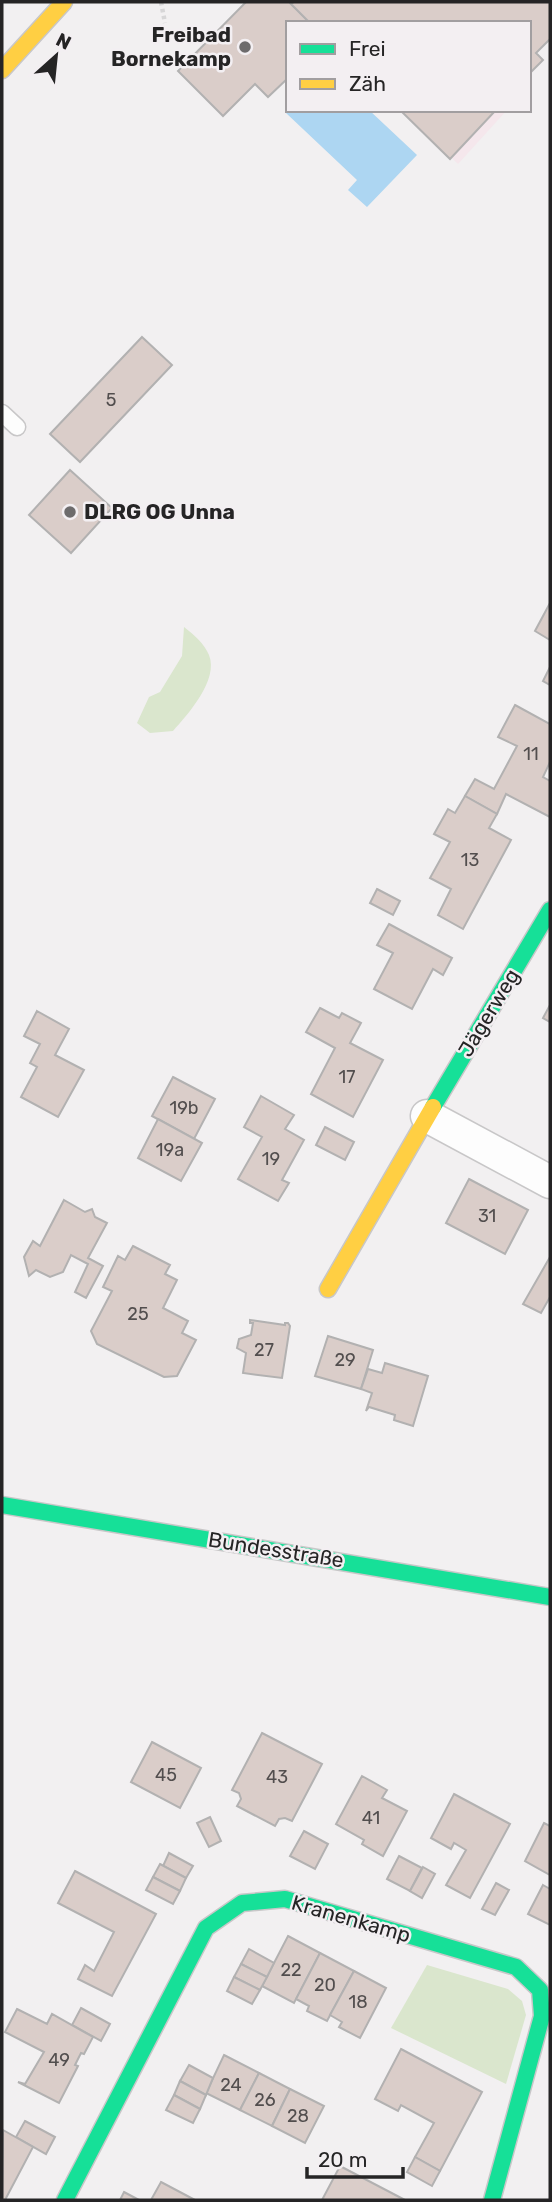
<svg xmlns="http://www.w3.org/2000/svg" width="552" height="2202" font-family="Rubik,sans-serif">
<style>
.education{fill:#f5e7ec}
.green{fill:#dae6cd}
.water{fill:#add6f2}
.building{fill:#dacdc9;stroke:#b2b1b1;stroke-width:2}
.lines{fill:none;stroke-linecap:round;stroke-linejoin:round}
.lane-casing{stroke:#c8c7c8;stroke-width:19}
.street-casing{stroke:#c8c7c8;stroke-width:35}
.fast-casing{stroke:#c8c7c8;stroke-width:19}
.slow-casing{stroke:#c8c7c8;stroke-width:19}
.path{stroke:#d7d6d7;stroke-width:4.5;stroke-dasharray:3.5 3.5;stroke-linecap:butt}
.lane{stroke:#fdfdfd;stroke-width:16}
.street{stroke:#fdfdfd;stroke-width:32}
.fast{stroke:#16e098;stroke-width:16}
.slow{stroke:#ffcf43;stroke-width:16}
.poi-dot{fill:#6d6b6c;stroke:#f3eff2;stroke-width:2.5}
.labels{text-anchor:middle;stroke-width:5;stroke-linejoin:round;paint-order:stroke}
.number-label{font-size:18px;fill:#524e4e}
.poi-label{font-size:21px;font-weight:bold;fill:#252425;stroke:#f3eff2;text-anchor:end}
.street-label{font-size:21px;fill:#252425;stroke:#f3eff2}
</style>
<rect width="100%" height="100%" fill="#f2f0f1"/>
<path class="education" d="M403,110H507L458,164Z"/>
<g class="green">
<path d="M184,627C194,635 204,643 209,655C219,680 188,714 173,731L150,733L137,723L149,697L160,692L182,656Z"/>
<path d="M427,1965L508,1989L522,2001L526,2015L506,2084L391,2028Z"/>
</g>
<path class="water" d="M289,110H369L417,155L367,207L348,190L357,180L286,113Z"/>
<g class="building">
<path d="M246,2H289L310,23H288V78L268,97L255,84L223,116L178,71Z"/>
<path d="M294,2H550V39L536,53L543,60L529,74V23H310L291,4Z"/>
<path d="M400,110H496L450,159Z"/>
<path d="M142,337L172,365L80,462L50,434Z"/>
<path d="M70,470L112,508L71,553L29,515Z"/>
<path d="M550,603V640L535,631Z"/>
<path d="M550,667V685L543,681Z"/>
<path d="M515,705L550,724V762L543,777L550,781V817L506,794L497,814L465,796L475,779L494,789L517,746L498,737Z"/>
<path d="M465,796L497,814L489,828L511,840L463,929L438,915L451,889L430,878L450,842L434,834L448,809L455,813Z"/>
<path d="M377,889L400,901L393,915L370,903Z"/>
<path d="M389,924L452,958L443,975L433,969L412,1009L374,989L393,953L377,945Z"/>
<path d="M550,1005V1022L543,1018Z"/>
<path d="M320,1008L339,1018L342,1013L361,1023L350,1043L383,1060L353,1117L311,1094L335,1048L306,1032Z"/>
<path d="M37,1011L69,1029L55,1055L84,1070L58,1117L21,1097L37,1067L30,1063L40,1044L24,1036Z"/>
<path d="M173,1077L215,1099L194,1139L152,1116Z"/>
<path d="M261,1096L294,1115L285,1129L304,1140L282,1180L289,1183L278,1201L238,1179L262,1137L244,1127Z"/>
<path d="M158,1119L202,1143L181,1181L138,1158Z"/>
<path d="M325,1127L354,1142L345,1160L316,1145Z"/>
<path d="M469,1179L528,1210L505,1254L446,1223Z"/>
<path d="M64,1200L85,1212L92,1209L95,1217L107,1223L88,1258L103,1266L86,1298L75,1292L88,1264L71,1255L63,1272L50,1277L36,1270L29,1276L24,1257L33,1241L40,1246Z"/>
<path d="M133,1246L170,1265L165,1274L177,1280L163,1308L188,1321L182,1333L196,1340L177,1376L164,1377L97,1344L91,1331L112,1291L103,1287L118,1256L125,1260Z"/>
<path d="M550,1257V1297L541,1313L523,1304Z"/>
<path d="M250,1320L285,1325V1323H288L290,1326L282,1378L243,1373L246,1353L237,1348L239,1339L251,1335L253,1323H250Z"/>
<path d="M328,1336L373,1350L361,1389L315,1376Z"/>
<path d="M385,1363L428,1376L413,1426L394,1420L395,1415L369,1407L366,1411L372,1393L361,1389L368,1369L382,1373Z"/>
<path d="M262,1733L322,1764L292,1821L285,1818L279,1819L275,1826L237,1806L241,1799L239,1793L232,1790Z"/>
<path d="M152,1742L201,1768L180,1808L131,1782Z"/>
<path d="M362,1776L387,1790L382,1798L407,1811L383,1856L362,1844L364,1840L336,1824Z"/>
<path d="M454,1794L510,1824L470,1898L446,1885L466,1850L454,1843L451,1849L431,1838Z"/>
<path d="M210,1817L221,1841L209,1847L197,1823Z"/>
<path d="M544,1823L550,1826V1875L525,1861Z"/>
<path d="M304,1831L328,1844L315,1869L290,1856Z"/>
<path d="M169,1853L193,1866L186,1878L163,1866Z"/>
<path d="M399,1856L422,1868L410,1891L387,1879Z"/>
<path d="M160,1864L186,1878L180,1891L153,1877Z"/>
<path d="M423,1867L435,1874L422,1898L410,1891Z"/>
<path d="M75,1871L156,1914L112,1996L78,1979L85,1965L94,1971L114,1932L58,1903Z"/>
<path d="M153,1877L180,1891L173,1904L146,1890Z"/>
<path d="M496,1883L509,1890L495,1915L482,1909Z"/>
<path d="M543,1885L550,1889V1925L528,1914Z"/>
<path d="M288,1936L320,1953L294,2003L262,1986Z"/>
<path d="M249,1949L274,1963L267,1977L241,1964Z"/>
<path d="M320,1953L354,1971L327,2021L307,2011L309,2006L296,1999Z"/>
<path d="M241,1964L267,1977L260,1990L234,1977Z"/>
<path d="M354,1971L386,1988L360,2038L339,2027L342,2022L330,2015Z"/>
<path d="M234,1977L260,1990L252,2004L227,1991Z"/>
<path d="M81,2008L110,2024L101,2041L72,2025Z"/>
<path d="M17,2009L47,2024L52,2014L93,2037L84,2054L81,2053L75,2065L78,2066L59,2103L18,2082L25,2084L44,2052L5,2032Z"/>
<path d="M401,2049L482,2092L440,2171L415,2157L434,2123L401,2105L398,2111L375,2099Z"/>
<path d="M224,2055L259,2073L240,2110L206,2093Z"/>
<path d="M189,2065L213,2078L206,2095L180,2081Z"/>
<path d="M259,2073L290,2089L272,2126L240,2110Z"/>
<path d="M180,2081L206,2095L200,2109L174,2095Z"/>
<path d="M290,2089L324,2106L305,2143L272,2126Z"/>
<path d="M174,2095L200,2109L193,2123L166,2110Z"/>
<path d="M25,2121L55,2137L46,2154L16,2137Z"/>
<path d="M3,2130L33,2147L5,2200H2Z"/>
<path d="M415,2157L440,2171L432,2186L407,2172Z"/>
<path d="M340,2166L405,2200H322Z"/>
<path d="M161,2182L195,2200H151Z"/>
<path d="M124,2192L139,2200H120Z"/>
</g>
<g class="lines">
<g class="lane-casing">
<path id="lane" d="M2,413L17,427"/>
</g>
<g class="street-casing">
<path id="street" d="M427,1116L550,1182"/>
</g>
<g class="fast-casing">
<g id="fast">
<path d="M433,1107L550,910"/>
<path d="M2,1505L550,1597"/>
<path d="M65,2200L206,1928L242,1903L285,1899L516,1967L540,1990L542,2016L492,2200"/>
</g>
</g>
<g class="slow-casing">
<g id="slow">
<path d="M2,70L64,2"/>
<path d="M328,1289L433,1107"/>
</g>
</g>
<path class="path" d="M161,2L165,23"/>
<use href="#lane" class="lane"/>
<use href="#street" class="street"/>
<use href="#fast" class="fast"/>
<use href="#slow" class="slow"/>
</g>
<g class="poi-dot">
<circle cx="245" cy="47" r="7"/>
<circle cx="70" cy="512" r="7"/>
</g>
<g class="labels">
<g class="number-label">
<text x="111" y="406">5</text>
<text x="531" y="760">11</text>
<text x="470" y="866">13</text>
<text x="347" y="1083">17</text>
<text x="184" y="1114">19b</text>
<text x="170" y="1156">19a</text>
<text x="271" y="1165">19</text>
<text x="487" y="1222">31</text>
<text x="138" y="1320">25</text>
<text x="264" y="1356">27</text>
<text x="345" y="1366">29</text>
<text x="166" y="1781">45</text>
<text x="277" y="1783">43</text>
<text x="371" y="1824">41</text>
<text x="291" y="1976">22</text>
<text x="325" y="1991">20</text>
<text x="358" y="2008">18</text>
<text x="59" y="2066">49</text>
<text x="231" y="2091">24</text>
<text x="265" y="2106">26</text>
<text x="298" y="2122">28</text>
</g>
<g class="poi-label">
<text x="231" y="42">Freibad<tspan x="231" dy="24">Bornekamp</tspan></text>
<text x="84" y="519" text-anchor="start">DLRG OG Unna</text>
</g>
<g class="street-label">
<text transform="translate(489 1013) rotate(-59)" y="7">Jägerweg</text>
<text transform="translate(276 1550) rotate(9)" y="7">Bundesstraße</text>
<text transform="translate(351 1919) rotate(16)" y="7">Kranenkamp</text>
</g>
</g>
<rect width="552" height="2202" fill="none" stroke="#252425" stroke-width="7"/>
<rect x="286" y="21" width="245" height="91" fill="#f3eff2" stroke="#a19ea0" stroke-width="2"/>
<rect x="300" y="44" width="35" height="10" fill="#16e098" stroke="#a19ea0" stroke-width="2"/>
<text x="349" y="56" font-size="21" fill="#252425">Frei</text>
<rect x="300" y="79" width="35" height="10" fill="#ffcf43" stroke="#a19ea0" stroke-width="2"/>
<text x="349" y="91" font-size="21" fill="#252425">Zäh</text>
<g transform="translate(56 56) rotate(27)" stroke="#f3eff2" stroke-width="5" paint-order="stroke">
<path d="M0-5L12 26L0 18L-12 26Z" fill="#252425"/>
<text y="-10" font-size="19" font-weight="bold" text-anchor="middle" fill="#252425">N</text>
</g>
<path d="M307 2167v10h96v-10" fill="none" stroke="#252425" stroke-width="3.5"/>
<text x="318" y="2167" font-size="21" fill="#252425" stroke="#f3eff2" stroke-width="5" paint-order="stroke">20 m</text>
</svg>
